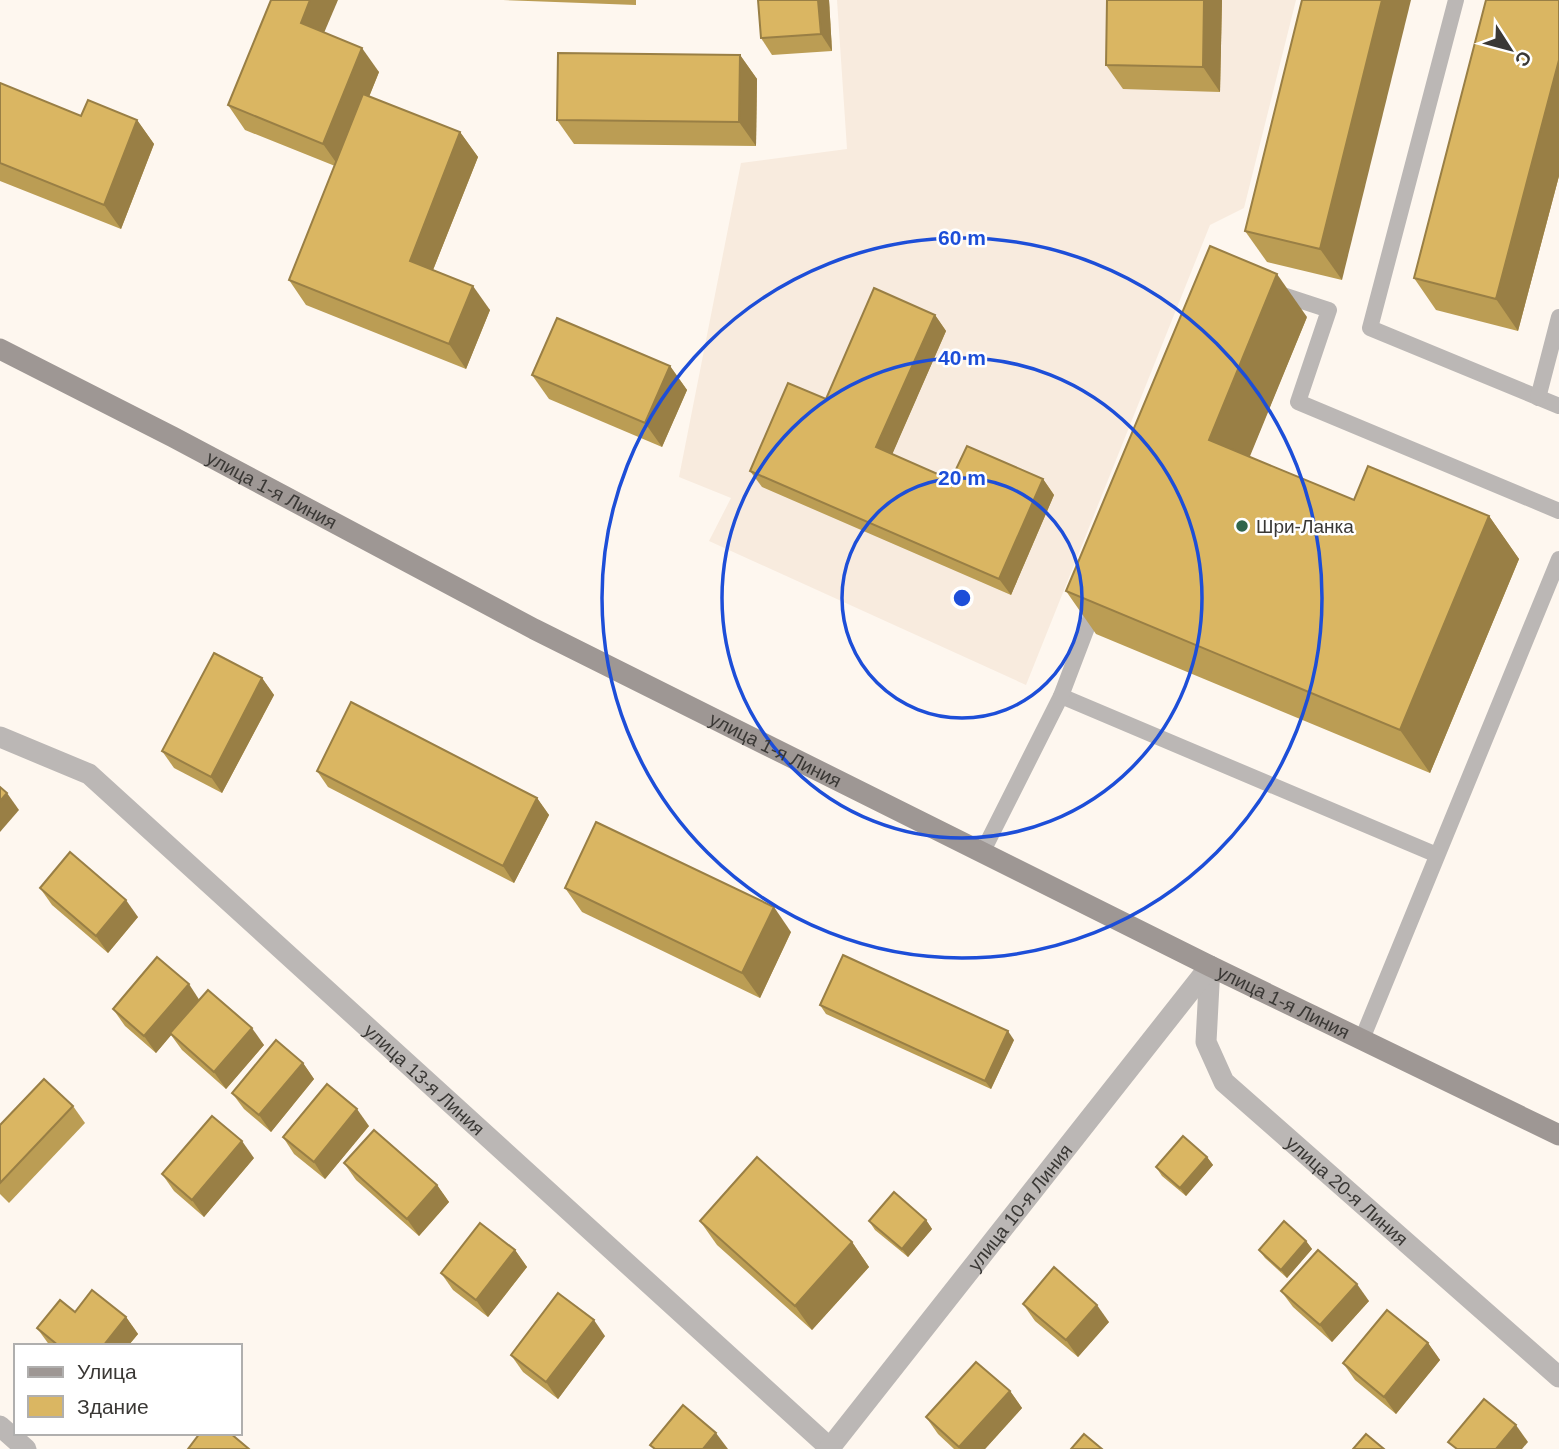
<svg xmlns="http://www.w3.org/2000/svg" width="1559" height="1449" font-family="Helvetica,sans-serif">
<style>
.built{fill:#f8ebde}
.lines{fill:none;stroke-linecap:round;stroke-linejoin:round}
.service{stroke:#bbb7b5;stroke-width:16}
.minor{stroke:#bbb7b5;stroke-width:21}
.secondary{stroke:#9e9794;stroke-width:21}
.wall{fill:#bb9d54}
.shaded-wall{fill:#997f45}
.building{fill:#dab662;stroke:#997f45;stroke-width:2}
.ring{fill:none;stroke:#1d4ed8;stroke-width:3.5}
.poi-dot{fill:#30654b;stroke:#fff;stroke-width:2.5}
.labels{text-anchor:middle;stroke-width:5;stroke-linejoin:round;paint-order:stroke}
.street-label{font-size:19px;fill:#3a3835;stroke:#fff}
.poi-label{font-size:19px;fill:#3a3835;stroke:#fff;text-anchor:start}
.centre{fill:#1d4ed8;stroke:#fff;stroke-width:3.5}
.ring-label{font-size:21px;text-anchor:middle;font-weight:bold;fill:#1d4ed8;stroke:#fff;stroke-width:5;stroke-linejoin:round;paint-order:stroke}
</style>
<rect width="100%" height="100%" fill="#fef7ef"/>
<path class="built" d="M837,0H1296L1244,208L1210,225L1026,685L709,541L731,498L679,477L741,163L847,149Z"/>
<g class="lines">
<g class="service">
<path d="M1456,0L1370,328L1559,406"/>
<path d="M1274,292L1329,310L1298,402L1559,511"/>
<path d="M1538,398L1559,317"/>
<path d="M1061,696L1437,855"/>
<path d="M982,853L1061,696L1096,604"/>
<path d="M1362,1039L1559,559"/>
</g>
<g class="minor">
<path id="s1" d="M0,737L89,774L831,1449"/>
<path id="s2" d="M1210,966L1206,1042L1224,1082L1559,1377"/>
<path d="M0,1426L26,1449"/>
<path id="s3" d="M829,1449L1210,966"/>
</g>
<path class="secondary" id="s4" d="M0,349L173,437L534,629L1210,966L1559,1135"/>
</g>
<g class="wall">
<path d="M503,0H636V5Z"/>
<path d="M829,0L832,51L772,55L761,38Z"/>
<path d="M1107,0H1222L1220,92L1123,89L1106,65Z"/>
<path d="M1302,0L1342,280L1267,262L1245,231Z"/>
<path d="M1559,0V176L1518,331L1436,310L1414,278Z"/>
<path d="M324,32L379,72L369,97L460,132L478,157L433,270L490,310L466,369L306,305L289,280L335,166L245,130L228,105Z"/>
<path d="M740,55L757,79L756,146L574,144L557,120Z"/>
<path d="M0,83L81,116L137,120L154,144L121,229L0,181Z"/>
<path d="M935,315L946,331L892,454L951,480L1043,479L1054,495L1011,595L762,487L750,471L826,399Z"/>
<path d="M1307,317L1249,457L1354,500L1489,516L1519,559L1430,773L1096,634L1066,591Z"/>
<path d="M670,366L687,390L662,447L549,399L532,375Z"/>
<path d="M262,678L274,695L222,793L174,768L162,751Z"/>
<path d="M317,771L537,798L549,815L514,883L328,787Z"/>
<path d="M40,888L138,917L108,953L52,905Z"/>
<path d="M565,888L791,932L760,998L582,912Z"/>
<path d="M200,1000L264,1045L226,1089L182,1050L171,1035L156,1053L125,1026L113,1009Z"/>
<path d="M820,1005L1014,1040L991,1089L826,1014Z"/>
<path d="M303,1063L314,1079L271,1132L244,1109L232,1093Z"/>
<path d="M73,1106L85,1123L9,1203L0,1194V1125Z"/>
<path d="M369,1126L325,1179L294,1154L283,1137Z"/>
<path d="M1207,1157L1213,1165L1186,1196L1162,1176L1156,1167Z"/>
<path d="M254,1158L204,1217L174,1191L162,1174Z"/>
<path d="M344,1163L437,1185L449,1202L419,1236L356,1180Z"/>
<path d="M926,1220L932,1229L908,1257L875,1230L869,1221Z"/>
<path d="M700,1221L852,1242L869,1267L812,1330L717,1245Z"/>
<path d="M1306,1241L1312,1249L1287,1278L1265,1258L1259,1250Z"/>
<path d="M515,1250L527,1267L488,1317L453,1290L441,1273Z"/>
<path d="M1281,1291L1369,1301L1332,1342L1293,1307Z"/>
<path d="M1023,1304L1109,1322L1078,1357L1035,1321Z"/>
<path d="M75,1312L126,1317L138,1334L128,1346H50L37,1328Z"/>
<path d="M605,1336L558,1399L523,1372L511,1355Z"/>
<path d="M1428,1343L1440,1360L1396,1414L1355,1380L1343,1363Z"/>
<path d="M1010,1391L1022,1408L985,1449H954L938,1434L926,1417Z"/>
</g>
<g class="shaded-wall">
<path d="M310,0H338L318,47L301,23Z"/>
<path d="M818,0H829L832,51L821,34Z"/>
<path d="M1204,0H1222L1220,92L1203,67Z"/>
<path d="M1382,0H1411L1342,280L1320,249Z"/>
<path d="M362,48L379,72L340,168L323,144Z"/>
<path d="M740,55L757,79L756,146L739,122Z"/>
<path d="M1559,60V176L1518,331L1496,299Z"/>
<path d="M137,120L154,144L121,229L104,205Z"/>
<path d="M460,132L478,157L427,285L410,261Z"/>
<path d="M1277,274L1307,317L1239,483L1209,440Z"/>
<path d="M473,286L490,310L466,369L449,344Z"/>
<path d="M935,315L946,331L888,464L876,447Z"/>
<path d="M670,366L687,390L662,447L645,423Z"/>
<path d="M1043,479L1054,495L1011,595L999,579Z"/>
<path d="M1489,516L1519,559L1430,773L1400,730Z"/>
<path d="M262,678L274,695L222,793L211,777Z"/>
<path d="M7,793L19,810L0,832V801Z"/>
<path d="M537,798L549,815L514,883L503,866Z"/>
<path d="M126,900L138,917L108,953L96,936Z"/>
<path d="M774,907L791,932L760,998L742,973Z"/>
<path d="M189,984L200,1001L156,1053L144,1036Z"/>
<path d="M252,1028L264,1045L226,1089L214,1072Z"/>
<path d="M1008,1031L1014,1040L991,1089L985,1081Z"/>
<path d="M303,1063L314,1079L271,1132L259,1115Z"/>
<path d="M357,1109L369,1126L325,1179L314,1162Z"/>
<path d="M242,1141L254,1158L204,1217L192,1200Z"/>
<path d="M1207,1157L1213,1165L1186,1196L1180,1188Z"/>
<path d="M437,1185L449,1202L419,1236L407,1219Z"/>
<path d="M926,1220L932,1229L908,1257L902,1249Z"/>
<path d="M1306,1241L1312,1249L1287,1278L1281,1270Z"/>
<path d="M852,1242L869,1267L812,1330L795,1306Z"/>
<path d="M515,1250L527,1267L488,1317L476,1300Z"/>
<path d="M1357,1284L1369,1301L1332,1342L1320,1325Z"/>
<path d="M1097,1305L1109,1322L1078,1357L1066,1340Z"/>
<path d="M126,1317L138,1334L128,1346H103Z"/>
<path d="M594,1320L605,1336L558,1399L546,1382Z"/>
<path d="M1428,1343L1440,1360L1396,1414L1384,1397Z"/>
<path d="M1010,1391L1022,1408L985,1449H960L959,1447Z"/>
<path d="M1516,1425L1528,1442L1522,1449H1496Z"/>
<path d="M716,1433L728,1449H703Z"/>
</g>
<g class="building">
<path d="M271,0H310L301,23L362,48L323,144L228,105Z"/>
<path d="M758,0H818L821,34L761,38Z"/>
<path d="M1107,0H1204L1203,67L1106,65Z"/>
<path d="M1302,0H1382L1320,249L1245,231Z"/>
<path d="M1486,0H1559V60L1496,299L1414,278Z"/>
<path d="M558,53L740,55L739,122L557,120Z"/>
<path d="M0,83L81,116L88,100L137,120L104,205L0,163Z"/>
<path d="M363,94L460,132L410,261L473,286L449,344L289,280Z"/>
<path d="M1210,246L1277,274L1209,440L1354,500L1368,466L1489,516L1400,730L1066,591Z"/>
<path d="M874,288L935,315L876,447L951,480L967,446L1043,479L999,579L750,471L788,383L826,399Z"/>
<path d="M557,318L670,366L645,423L532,375Z"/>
<path d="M214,653L262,678L211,777L162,751Z"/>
<path d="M351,702L537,798L503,866L317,771Z"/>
<path d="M0,787L7,793L0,801Z"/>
<path d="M596,822L774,907L742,973L565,888Z"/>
<path d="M70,852L126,900L96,936L40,888Z"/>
<path d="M843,955L1008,1031L985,1081L820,1005Z"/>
<path d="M157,957L189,984L144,1036L113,1009Z"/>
<path d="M208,990L252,1028L214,1072L170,1033Z"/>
<path d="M276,1040L303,1063L259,1115L232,1093Z"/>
<path d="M44,1079L73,1106L0,1183V1125Z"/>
<path d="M327,1084L357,1109L314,1162L283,1137Z"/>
<path d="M212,1116L242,1141L192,1200L162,1174Z"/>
<path d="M374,1130L437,1185L407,1219L344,1163Z"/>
<path d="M1183,1136L1207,1157L1180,1188L1156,1167Z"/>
<path d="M757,1157L852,1242L795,1306L700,1221Z"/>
<path d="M894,1192L926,1220L902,1249L869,1221Z"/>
<path d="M1284,1221L1306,1241L1281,1270L1259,1250Z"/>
<path d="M480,1223L515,1250L476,1300L441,1273Z"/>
<path d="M1318,1250L1357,1284L1320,1325L1281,1291Z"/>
<path d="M1054,1267L1097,1305L1066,1340L1023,1304Z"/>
<path d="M92,1290L126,1317L103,1346H59L37,1328L60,1300L75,1312Z"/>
<path d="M558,1293L594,1320L546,1382L511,1355Z"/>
<path d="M1387,1310L1428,1343L1384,1397L1343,1363Z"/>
<path d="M976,1362L1010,1391L959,1447L926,1417Z"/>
<path d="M1484,1399L1516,1425L1496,1449H1457L1448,1442Z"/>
<path d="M683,1405L716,1433L703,1449H655L650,1445Z"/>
<path d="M200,1433H230L249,1449H188Z"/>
<path d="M1084,1434L1102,1449H1071Z"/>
<path d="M1366,1434L1384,1449H1353Z"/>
</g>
<g class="ring">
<circle cx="962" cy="598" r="120"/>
<circle cx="962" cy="598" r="240"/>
<circle cx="962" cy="598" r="360"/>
</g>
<circle class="poi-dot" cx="1242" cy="526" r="7"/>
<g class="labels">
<g class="street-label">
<text dy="7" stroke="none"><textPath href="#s4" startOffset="306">улица 1-я Линия</textPath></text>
<text dy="7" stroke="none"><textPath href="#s4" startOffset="873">улица 1-я Линия</textPath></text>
<text dy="7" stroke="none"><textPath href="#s4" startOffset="1440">улица 1-я Линия</textPath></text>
<text dy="7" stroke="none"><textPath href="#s1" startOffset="550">улица 13-я Линия</textPath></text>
<text dy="7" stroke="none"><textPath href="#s2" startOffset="284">улица 20-я Линия</textPath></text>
<text dy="7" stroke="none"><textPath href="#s3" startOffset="308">улица 10-я Линия</textPath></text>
</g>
<g class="poi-label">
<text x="1256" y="533">Шри-Ланка</text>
</g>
</g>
<circle cx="962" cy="598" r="10" class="centre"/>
<g class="ring-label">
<text x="962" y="245">60 m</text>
<text x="962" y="365">40 m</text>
<text x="962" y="485">20 m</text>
</g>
<rect x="14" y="1344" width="228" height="91" fill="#ffffff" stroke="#b0afae" stroke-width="2"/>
<rect x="28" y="1367" width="35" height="10" fill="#9e9794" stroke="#b0afae" stroke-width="2"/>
<text x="77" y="1379" font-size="21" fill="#3a3835">Улица</text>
<rect x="28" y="1396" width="35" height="21" fill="#dab662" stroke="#b0afae" stroke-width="2"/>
<text x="77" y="1414" font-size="21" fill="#3a3835">Здание</text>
<g transform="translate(1510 49) rotate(126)" stroke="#ffffff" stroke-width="5" paint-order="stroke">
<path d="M0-5L12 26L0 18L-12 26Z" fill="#3a3835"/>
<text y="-10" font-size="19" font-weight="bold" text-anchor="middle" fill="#3a3835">С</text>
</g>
</svg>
